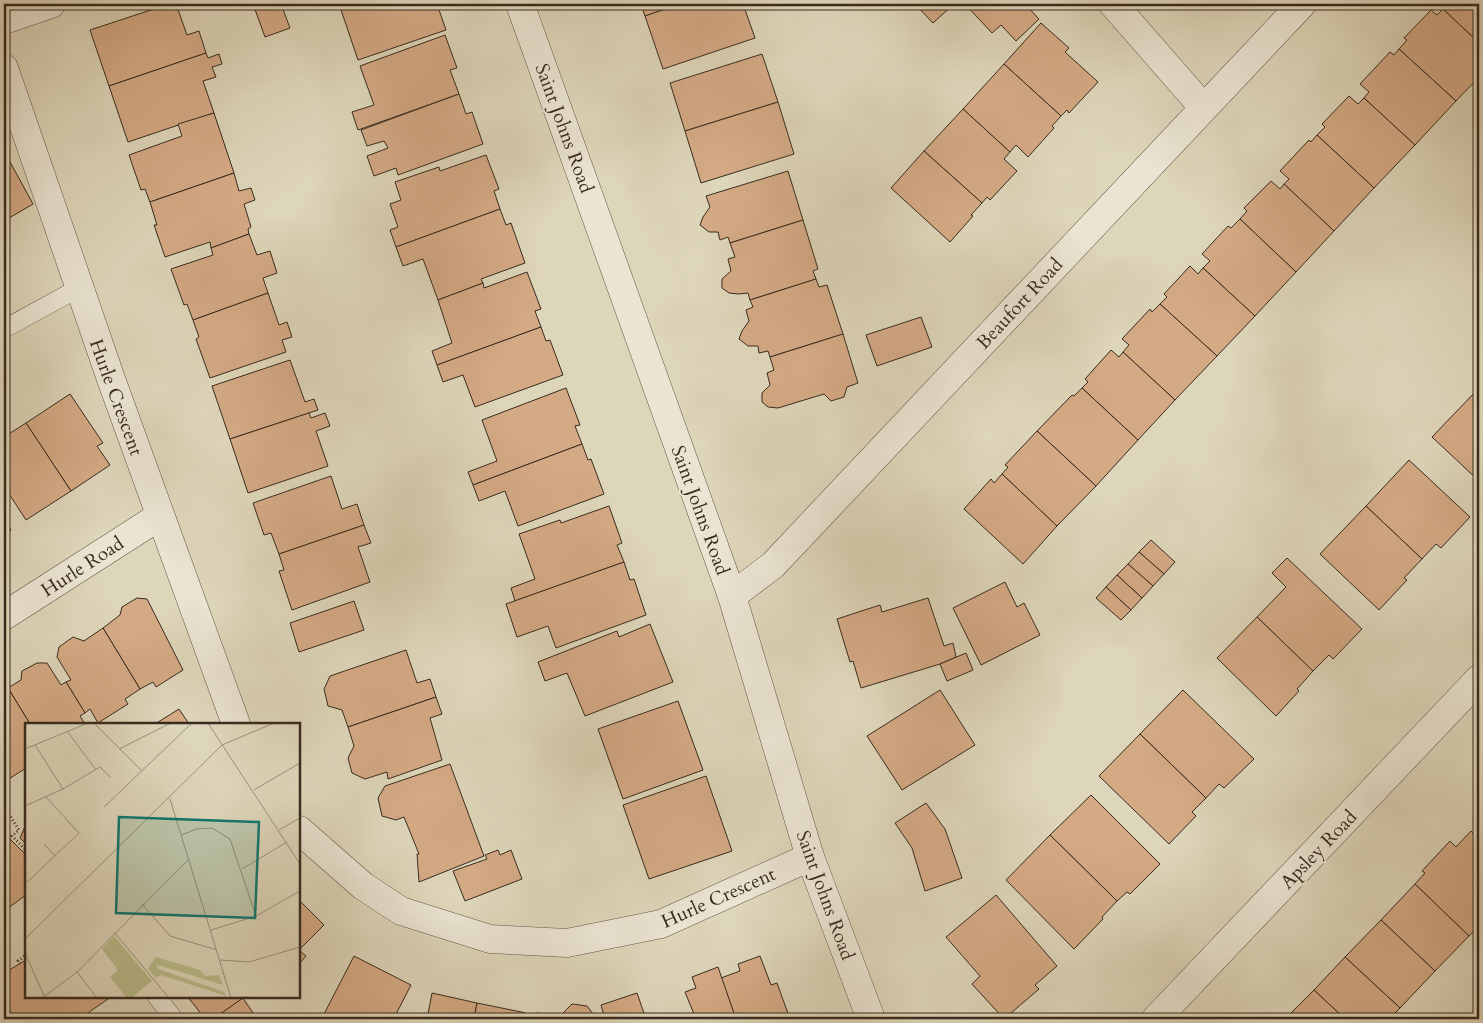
<svg xmlns="http://www.w3.org/2000/svg" width="1483" height="1023" font-family="Cardo,serif">
<style>
.building{fill:#d4aa85;stroke:#382b1f}
.lines{fill:none;stroke-linecap:round;stroke-linejoin:round}
.lane-casing{stroke:#625646;stroke-width:19}
.street-casing{stroke:#625646;stroke-width:29}
.path{stroke:#382b1f;stroke-width:3;stroke-dasharray:1 2.5;stroke-linecap:butt}
.lane{stroke:#eae4d2;stroke-width:18}
.street{stroke:#eae4d2;stroke-width:28}
.labels{text-anchor:middle;stroke-width:4;stroke-linejoin:round;paint-order:stroke}
.street-label{font-size:19px;fill:#382b1f;stroke:#eae4d2}
.inset-road{fill:none;stroke:#9c927c;stroke-width:1}
.view{fill:#0f766e;fill-opacity:0.15;stroke:#0f766e;stroke-width:2.5}
.inset-edge{fill:none;stroke:#382b1f;stroke-width:2.5}
</style>
<rect width="100%" height="100%" fill="#ded6ba"/>
<filter id="stains"><feTurbulence type="fractalNoise" baseFrequency=".004" numOctaves="4"/><feColorMatrix values="0 0 0 0 .2 0 0 0 0 .09 0 0 0 0 .02 0 0 0 .5 -.17"/></filter>
<radialGradient id="worn" r=".72"><stop offset=".6" stop-color="#630" stop-opacity="0"/><stop offset="1" stop-color="#630" stop-opacity=".3"/></radialGradient>
<g class="building">
<path d="M169,4H176L187,35L199,31L206,53L109,86L90,30Z"/>
<path d="M253,4H281L290,28L265,37Z"/>
<path d="M339,4H437L446,30L358,60Z"/>
<path d="M641,4H680L645,16Z"/>
<path d="M680,4H743L755,38L663,69L645,16Z"/>
<path d="M915,4H954L933,23Z"/>
<path d="M965,4H1025L1039,19L1016,41L1001,25L992,33Z"/>
<path d="M1446,4H1479V43L1443,9L1447,5Z"/>
<path d="M1443,9L1479,43V77L1456,101L1399,49L1407,40L1404,38L1431,10L1437,15Z"/>
<path d="M1041,23L1069,48L1065,52L1098,82L1069,113L1067,110L1061,116L1004,64Z"/>
<path d="M445,35L457,68L450,70L459,94L358,130L352,112L374,105L360,66Z"/>
<path d="M1399,49L1456,101L1415,145L1364,98L1369,92L1360,84L1390,52L1394,55Z"/>
<path d="M206,53L208,58L219,54L222,64L212,67L216,77L203,81L214,113L128,142L109,86Z"/>
<path d="M762,54L778,102L685,131L670,83Z"/>
<path d="M1004,64L1061,116L1052,126L1054,128L1028,157L1016,145L1010,152L963,109Z"/>
<path d="M459,94L466,114L472,112L483,144L398,175L396,168L374,176L367,156L388,148L384,141L367,146L361,130Z"/>
<path d="M1349,96L1358,104L1364,98L1415,145L1374,188L1317,135L1325,127L1322,124Z"/>
<path d="M778,102L794,154L701,183L685,131Z"/>
<path d="M963,109L1010,152L1004,159L1017,171L990,200L987,197L982,203L924,151Z"/>
<path d="M214,113L234,173L150,202L145,189L141,190L129,155L182,136L178,124Z"/>
<path d="M1317,135L1374,188L1334,231L1284,184L1289,179L1280,171L1309,140L1311,142Z"/>
<path d="M4,151L33,204L4,221Z"/>
<path d="M924,151L982,203L971,215L973,216L950,242L891,188Z"/>
<path d="M486,155L499,189L494,191L500,209L396,247L390,230L398,227L390,204L401,200L395,182L439,167L440,171Z"/>
<path d="M788,171L803,220L730,243L728,237L720,240L718,232H709L700,225L703,217L710,207L706,196Z"/>
<path d="M234,173L239,191L251,188L255,200L244,204L251,227L248,229L249,234L211,248L210,242L165,257L154,225H157L150,202Z"/>
<path d="M1271,181L1280,189L1284,184L1334,231L1296,272L1240,219L1247,211L1244,208Z"/>
<path d="M500,209L506,225L511,223L525,263L481,279L483,283L438,300L423,259L403,266L396,247Z"/>
<path d="M1240,219L1296,272L1255,316L1203,268L1210,261L1202,254L1228,226L1231,228Z"/>
<path d="M803,220L818,269L813,271L816,279L750,300L748,293L739,294L729,293L722,288V279L731,271L728,259L735,257L730,243Z"/>
<path d="M249,234L257,255L270,251L277,273L263,278L268,293L193,320L187,304L184,305L171,269L213,255L211,248Z"/>
<path d="M1190,266L1198,274L1203,268L1255,316L1217,356L1160,304L1167,297L1164,294Z"/>
<path d="M527,272L541,309L535,311L541,327L437,365L432,351L452,343L438,300L483,283L484,288Z"/>
<path d="M816,279L819,287L827,285L843,334L770,357L768,351L759,353L758,346H748L739,339L742,331L749,321L746,310L753,307L750,300Z"/>
<path d="M268,293L279,325L287,322L292,337L282,340L286,352L210,378L196,339L199,337L193,320Z"/>
<path d="M1160,304L1217,356L1175,400L1123,352L1129,345L1122,339L1150,309L1152,312Z"/>
<path d="M921,317L932,347L877,366L866,335Z"/>
<path d="M541,327L546,341L550,340L563,375L475,407L463,375L443,382L437,365Z"/>
<path d="M843,334L858,383L847,387L844,397L831,401L824,394L778,408L768,407L762,402V393L770,385L767,373L774,370L770,357Z"/>
<path d="M1111,350L1119,357L1123,352L1175,400L1138,440L1082,388L1088,382L1085,379Z"/>
<path d="M290,360L305,402L314,399L318,410L230,439L212,386Z"/>
<path d="M566,388L580,425L575,426L582,444L473,485L468,472L497,461L482,420Z"/>
<path d="M1082,388L1138,440L1096,486L1037,431L1072,395L1074,396Z"/>
<path d="M1478,389L1479,390V481L1432,437Z"/>
<path d="M70,394L103,443L97,446L110,465L71,491L26,423Z"/>
<path d="M309,413L311,418L325,413L330,426L316,431L328,466L248,493L230,439Z"/>
<path d="M26,423L71,491L26,520L4,486V437Z"/>
<path d="M1037,431L1096,486L1057,526L1002,474L1008,467L1005,465Z"/>
<path d="M582,444L588,460L591,459L604,494L518,526L505,491L479,501L473,485Z"/>
<path d="M1409,460L1470,517L1441,548L1436,544L1422,559L1366,506Z"/>
<path d="M1002,474L1057,526L1023,564L964,509L991,479L994,483Z"/>
<path d="M331,476L342,509L357,504L364,525L279,554L271,533L264,535L253,503Z"/>
<path d="M609,506L622,543L617,545L624,562L515,601L511,588L535,579L519,534L560,520L561,523Z"/>
<path d="M1366,506L1422,559L1404,578L1407,580L1379,610L1320,554Z"/>
<path d="M4,519L11,530L4,535Z"/>
<path d="M364,525L371,543L358,547L370,582L292,610L279,571L284,570L279,554Z"/>
<path d="M1151,540L1175,562L1164,574L1139,552Z"/>
<path d="M1139,552L1164,574L1153,586L1128,564Z"/>
<path d="M1287,558L1362,629L1333,659L1329,655L1313,671L1257,617L1286,587L1272,573Z"/>
<path d="M624,562L630,580L634,579L646,615L556,648L548,626L517,637L506,604Z"/>
<path d="M1128,564L1153,586L1142,598L1117,575Z"/>
<path d="M1117,575L1142,598L1131,610L1106,587Z"/>
<path d="M1005,582L1017,607L1024,603L1040,635L981,665L953,608Z"/>
<path d="M1106,587L1131,610L1121,620L1096,598Z"/>
<path d="M137,598L147,599L183,670L156,687L153,682L140,689L103,628L120,615L122,607Z"/>
<path d="M928,598L944,646L953,643L956,657L940,664L861,688L853,661L850,662L837,619L880,605L882,612Z"/>
<path d="M354,601L364,630L299,652L290,623Z"/>
<path d="M1257,617L1313,671L1297,689L1299,691L1276,716L1217,658Z"/>
<path d="M650,624L673,682L585,716L567,673L545,681L538,662L617,631L619,637Z"/>
<path d="M103,628L140,689L125,699L128,704L98,723L90,709L85,713L66,682L71,680L57,657L59,647L73,637L84,641Z"/>
<path d="M406,650L417,683L430,679L436,697L348,727L342,710L328,706L324,689L330,676Z"/>
<path d="M966,653L973,670L947,681L940,664Z"/>
<path d="M37,663H47L61,685L66,682L85,713L80,716L85,724H30L8,688L21,680L22,671Z"/>
<path d="M8,688L30,724H26V768L4,782V691Z"/>
<path d="M940,690L975,745L902,790L867,736Z"/>
<path d="M1183,690L1254,759L1224,788L1219,784L1206,798L1140,734Z"/>
<path d="M436,697L442,714L430,718L442,760L388,779L387,772L365,779L352,773L348,758L354,746L348,727Z"/>
<path d="M678,701L703,770L623,799L598,729Z"/>
<path d="M179,709L189,724H155Z"/>
<path d="M1140,734L1206,798L1192,812L1196,816L1169,844L1099,776Z"/>
<path d="M450,764L484,856L419,882L417,854H419L404,817L396,820L382,816L378,798L385,786Z"/>
<path d="M706,776L732,851L649,879L623,805Z"/>
<path d="M1091,795L1160,864L1130,894L1127,892L1117,901L1050,835Z"/>
<path d="M926,803L945,829L962,878L925,891L912,848L895,823Z"/>
<path d="M1479,813V826L1473,820Z"/>
<path d="M26,824V844L20,838Z"/>
<path d="M4,828L10,839L26,855V895L4,911Z"/>
<path d="M1471,831L1479,839V925L1469,936L1415,884L1425,873L1422,871L1450,841L1456,847Z"/>
<path d="M1050,835L1117,901L1102,917L1103,919L1074,949L1006,880Z"/>
<path d="M498,850L500,855L511,850L522,879L465,901L453,871L487,859L485,855Z"/>
<path d="M1415,884L1469,936L1435,971L1381,920Z"/>
<path d="M996,895L1057,966L1035,985L1039,989L1004,1019L972,984L980,976L946,937Z"/>
<path d="M299,900L324,925L299,950L306,956L299,964Z"/>
<path d="M1381,920L1435,971L1400,1008L1345,957Z"/>
<path d="M354,956L411,985L394,1018L395,1019H330L323,1016Z"/>
<path d="M760,956L771,985L777,983L790,1019H736L721,978L740,971L738,964Z"/>
<path d="M1345,957L1400,1008L1389,1019H1345L1314,990Z"/>
<path d="M26,960V997H107L108,999L79,1019H15L4,1003V973Z"/>
<path d="M718,967L736,1019H696L685,992L696,988L692,977Z"/>
<path d="M1314,990L1345,1019H1285Z"/>
<path d="M432,993L477,1003L474,1019H427Z"/>
<path d="M637,993L646,1019H605L601,1005Z"/>
<path d="M188,997H245L213,1019H205Z"/>
<path d="M243,998L257,1019H213Z"/>
<path d="M4,1003L15,1019H4Z"/>
<path d="M477,1003L526,1013L525,1019H474Z"/>
<path d="M572,1004L587,1006L597,1019H535L536,1013L561,1015Z"/>
</g>
<g class="lines">
<g class="lane-casing">
<g id="lane">
<path d="M4,329L79,288"/>
<path d="M157,997L174,1019"/>
</g>
</g>
<g class="street-casing">
<g id="street">
<path d="M520,4L732,596L810,857L871,1019"/>
<path d="M1113,4L1203,107"/>
<path d="M4,20L51,4"/>
<path d="M4,68L111,379L236,724"/>
<path d="M732,596L773,565L1302,4"/>
<path d="M4,616L160,516"/>
<path d="M299,830L363,886L401,911L490,939L567,943L661,924L810,857"/>
<path d="M1156,1019L1479,679"/>
</g>
</g>
<g class="path">
<path d="M4,813L7,811L19,830L12,836L26,850"/>
<path d="M20,964L18,961L26,955"/>
</g>
<use href="#lane" class="lane"/>
<use href="#street" class="street"/>
</g>
<g class="labels">
<g class="street-label">
<text transform="translate(565 128) rotate(70)" y="7">Saint Johns Road</text>
<text transform="translate(1019 303) rotate(-47)" y="7">Beaufort Road</text>
<text transform="translate(117 397) rotate(70)" y="7">Hurle Crescent</text>
<text transform="translate(701 510) rotate(70)" y="7">Saint Johns Road</text>
<text transform="translate(82 566) rotate(-33)" y="7">Hurle Road</text>
<text transform="translate(1318 849) rotate(-46)" y="7">Apsley Road</text>
<text transform="translate(826 895) rotate(70)" y="7">Saint Johns Road</text>
<text transform="translate(718 897) rotate(-24)" y="7">Hurle Crescent</text>
</g>
</g>
<g transform="translate(25 723)">
<rect width="275" height="275" fill="#ded6ba"/>
<path d="M89,213L127,258L106,275H102L85,254L93,247L77,226ZM131,234L175,247L180,253L194,252L198,262L133,242L131,245L199,269L201,273L136,252L131,255L123,245Z" fill="#b9bc8b"/>
<path class="inset-road" d="M69,0L116,47M183,0L275,141M42,8L71,47M10,22L38,66M0,26L63,0M94,26L146,0M229,67L275,40M145,76L206,275M0,83L38,66L75,44L85,54M79,84L167,0M254,107L275,95M157,112L171,106L187,105L205,116L231,193M19,121L30,133M217,146L262,119M0,161L54,110L21,74M117,181L145,213L192,227M186,207L231,193L275,168M89,209L144,275M0,216L197,22L249,0M0,230L20,275M195,237L224,239L275,224M52,249L72,275M20,273L52,249L163,137M217,274L242,275M253,275H274"/>
<path class="view" d="M94,94L234,99L230,195L91,190Z"/>
<rect width="275" height="275" class="inset-edge"/>
</g>
<rect width="1483" height="1023" fill="none" stroke="#ded6ba" stroke-width="20"/>
<rect x="5" y="5" width="1473" height="1013" fill="none" stroke="#382b1f" stroke-width="2.5"/>
<rect x="10" y="10" width="1463" height="1003" fill="none" stroke="#382b1f"/>
<rect width="100%" height="100%" filter="url(#stains)"/>
<rect width="100%" height="100%" fill="url(#worn)"/>
</svg>
